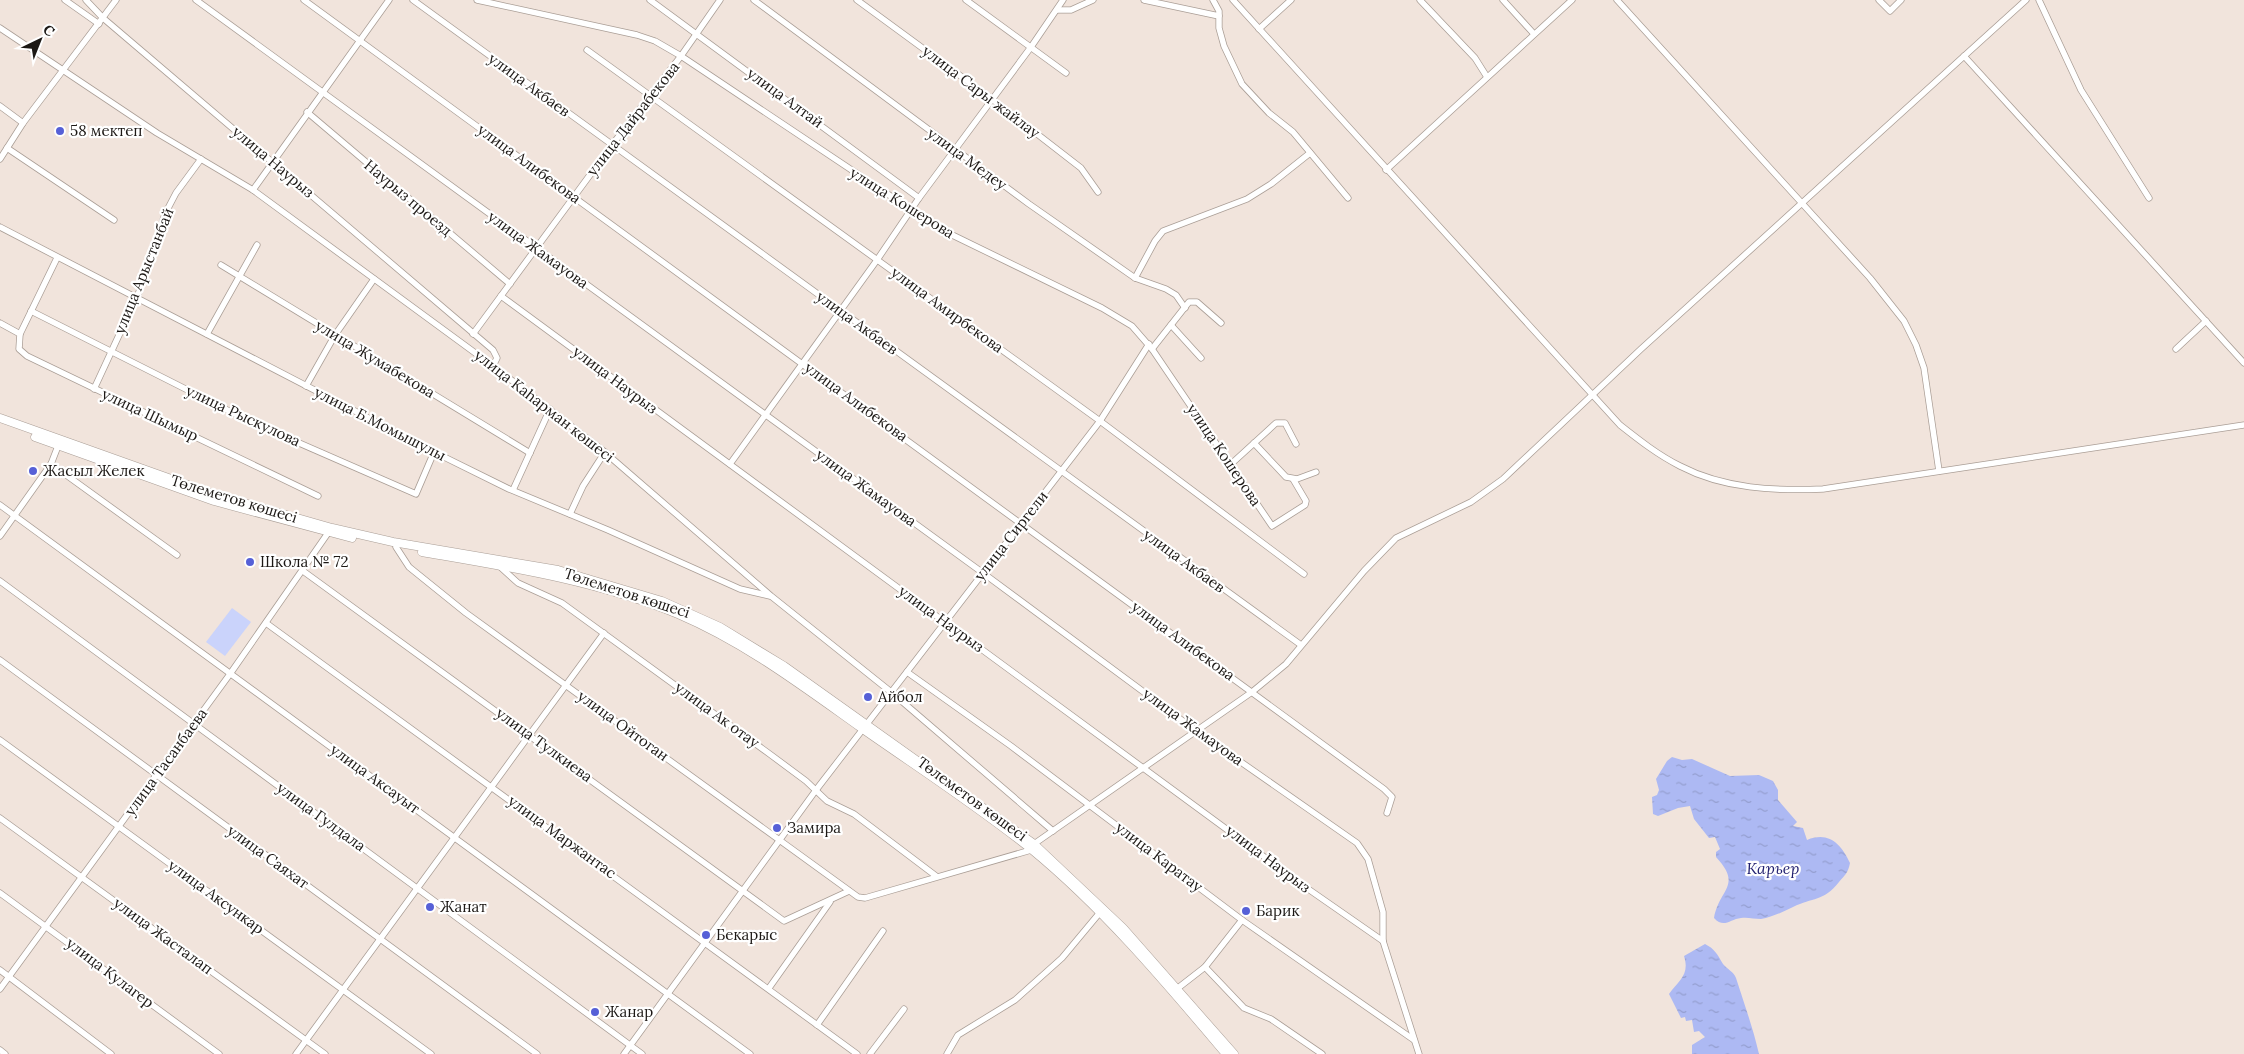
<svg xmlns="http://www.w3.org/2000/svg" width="2244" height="1054" font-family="Lora,serif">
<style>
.green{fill:#cad3fb}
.water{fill:url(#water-ripples)}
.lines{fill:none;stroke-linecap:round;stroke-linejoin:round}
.minor-casing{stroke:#aa9e96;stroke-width:7}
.major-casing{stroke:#aa9e96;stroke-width:9}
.minor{stroke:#fff;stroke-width:5.5}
.major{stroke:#fff;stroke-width:8}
.poi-dot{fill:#5660d7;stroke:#fff;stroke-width:2}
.labels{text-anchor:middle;stroke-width:4.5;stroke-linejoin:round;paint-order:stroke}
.street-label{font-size:15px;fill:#1c1815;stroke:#fff}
.poi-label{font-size:15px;fill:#1c1815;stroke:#fff;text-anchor:start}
.water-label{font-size:16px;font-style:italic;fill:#201f6f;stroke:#fff}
</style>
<defs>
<pattern id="water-ripples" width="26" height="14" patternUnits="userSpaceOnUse" patternTransform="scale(1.25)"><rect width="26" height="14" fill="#adb9f3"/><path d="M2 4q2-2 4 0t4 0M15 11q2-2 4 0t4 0" fill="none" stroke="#949ecf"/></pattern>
</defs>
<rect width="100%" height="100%" fill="#f1e4dc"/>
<path class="green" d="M232,608L251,622L225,656L206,642Z"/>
<g class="water">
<path d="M1672,757L1682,760L1692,759L1730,776L1759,775L1773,781L1778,790V800L1797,822L1793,826L1803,828L1807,840C1829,831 1841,844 1850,863C1848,873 1845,875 1839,882C1823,902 1813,897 1793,907C1783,912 1772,917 1761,919C1754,919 1748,917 1741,918C1730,919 1724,929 1714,918C1719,889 1743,886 1716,857V852L1720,849L1715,837L1709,838L1694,819L1690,806L1678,808L1658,816L1653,814L1652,797L1657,795L1659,790L1656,779L1667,761Z"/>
<path d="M1705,944C1715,949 1717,954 1723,964C1727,969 1734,972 1736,978C1744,1003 1753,1028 1759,1054H1692V1045L1705,1037L1699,1031L1694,1032L1692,1020L1686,1021L1685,1017L1681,1018L1669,994C1679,980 1690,975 1684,956Z"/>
</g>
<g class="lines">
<g class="minor-casing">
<g id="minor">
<path d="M65,0L99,24"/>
<path d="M86,0L103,18L493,350L497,358L493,366"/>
<path d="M196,0L983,573L1195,730L1357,843L1368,859L1383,912V941L1419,1054"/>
<path d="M304,0L1384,789L1392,797L1387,813"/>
<path d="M413,0L1301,645"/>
<path d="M477,0L637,35L655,41L681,56L940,229L1102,308L1132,326L1152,349L1272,526L1305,505L1306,501L1293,479"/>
<path d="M650,0L919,198"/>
<path d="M754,0L1029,204L1135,278L1166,289L1176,295L1185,308"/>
<path d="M857,0L992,99L1081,168L1098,192"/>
<path d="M966,0L1066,73"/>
<path d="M1144,0L1219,16"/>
<path d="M1213,0L1219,11V28L1224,46L1242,84L1269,113L1293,132L1348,198"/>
<path d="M1233,0L1620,425C1639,440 1658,455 1680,466C1724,489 1775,491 1823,489L2244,425"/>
<path d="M1420,0L1475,58L1487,77"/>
<path d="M1503,0L1534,34"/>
<path d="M1617,0L1870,278L1904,321L1916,345L1924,368L1939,471"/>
<path d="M1879,0L1890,11L1901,0"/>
<path d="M2039,0L2081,90L2149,198"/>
<path d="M1057,10H1071L1093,0"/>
<path d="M0,28L157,133L253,190L493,366L601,449L771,596L891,692L1053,831"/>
<path d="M1259,29L1291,0"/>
<path d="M587,50L1100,421L1304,574"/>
<path d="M1964,56L2244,363"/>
<path d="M0,106L23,123"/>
<path d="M307,112L510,284"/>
<path d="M7,148L114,220"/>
<path d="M0,159L23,123L116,0"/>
<path d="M1386,170L1572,0"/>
<path d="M253,190L389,0"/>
<path d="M0,227L432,451L509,489L608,530L740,589L770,596"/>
<path d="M221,265L530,453"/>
<path d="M1135,278L1155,241L1163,231L1247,199L1271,184L1310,153"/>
<path d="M501,296L1301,884L1383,941"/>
<path d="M31,311L251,422L416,494L434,452"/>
<path d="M0,323L20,334L19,349L27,356L318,496"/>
<path d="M1171,325L1201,358"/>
<path d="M20,334L57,258"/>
<path d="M207,334L257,245"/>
<path d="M473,334L612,145L681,56L720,0"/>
<path d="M1152,349L1189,302H1197L1221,323"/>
<path d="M2176,349L2206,321"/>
<path d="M306,386L335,335L374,279"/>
<path d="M94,389L139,292L165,214L176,193L201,159"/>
<path d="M1254,443L1286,477L1297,479L1316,472"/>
<path d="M51,464L177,555"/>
<path d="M730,464L877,260L919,198L1031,47L1063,0"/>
<path d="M1230,465L1276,423H1285L1296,444"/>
<path d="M513,490L550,409"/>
<path d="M0,505L750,1054"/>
<path d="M570,514L583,486L605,452"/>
<path d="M0,536L51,464L58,446"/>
<path d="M396,547L409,567L466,613L858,897L865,898L1031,850"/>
<path d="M497,564L518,583L562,603L771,755L806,781L827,801L854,814L936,876"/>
<path d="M303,571L784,921L849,891"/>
<path d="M0,581L642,1054"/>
<path d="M266,623L857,1054"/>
<path d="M0,660L537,1054"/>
<path d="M907,672L1011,746L1242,920L1414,1040"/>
<path d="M0,740L431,1054"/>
<path d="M0,818L325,1054"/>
<path d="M1034,844L1252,692L1286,664L1364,571L1396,538L1471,502L1503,479L1641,349L2026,0"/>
<path d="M0,893L219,1054"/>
<path d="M1205,967L1244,1008L1271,1019L1322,1054"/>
<path d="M0,970L111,1054"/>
<path d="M769,988L830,902"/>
<path d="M1178,988L1205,967L1242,920"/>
<path d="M0,989L230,674L328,533"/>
<path d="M817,1025L883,931"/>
<path d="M0,1050L5,1054"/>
<path d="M296,1054L604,633"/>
<path d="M624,1054L816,790L1100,421L1149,344"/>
<path d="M870,1054L904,1009"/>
<path d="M947,1054L958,1035L1015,1000L1062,958L1102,910"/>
</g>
</g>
<g class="major-casing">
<g id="major">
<path d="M0,418L216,495L332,528L393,542L558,570L662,601L720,627L784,666L1034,844L1123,928L1234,1054"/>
<path d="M35,437L214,501L352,538"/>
<path d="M422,552C509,567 595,580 678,614C744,642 801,685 860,727C917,767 976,805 1031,849C1104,909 1165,982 1226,1054"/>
</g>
</g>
<use href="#minor" class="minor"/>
<use href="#major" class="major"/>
</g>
<g class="poi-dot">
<circle cx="60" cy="131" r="5"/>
<circle cx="33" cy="471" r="5"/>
<circle cx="250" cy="562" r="5"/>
<circle cx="868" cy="697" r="5"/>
<circle cx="777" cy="828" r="5"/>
<circle cx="430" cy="907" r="5"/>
<circle cx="1246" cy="911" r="5"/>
<circle cx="706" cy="935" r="5"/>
<circle cx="595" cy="1012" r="5"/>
</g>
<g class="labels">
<g class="street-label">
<text transform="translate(529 85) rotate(36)" y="5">улица Акбаев</text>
<text transform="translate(981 92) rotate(37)" y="5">улица Сары жайлау</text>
<text transform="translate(785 98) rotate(36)" y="5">улица Алтай</text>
<text transform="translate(633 119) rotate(-52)" y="5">улица Дайрабекова</text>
<text transform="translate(967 159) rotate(36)" y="5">улица Медеу</text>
<text transform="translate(273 162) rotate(40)" y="5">улица Наурыз</text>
<text transform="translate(529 164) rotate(36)" y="5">улица Алибекова</text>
<text transform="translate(408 198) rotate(40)" y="5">Наурыз проезд</text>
<text transform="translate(902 203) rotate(32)" y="5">улица Кошерова</text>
<text transform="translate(538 250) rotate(36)" y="5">улица Жамауова</text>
<text transform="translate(144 271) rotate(-68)" y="5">улица Арыстанбай</text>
<text transform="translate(947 310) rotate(36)" y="5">улица Амирбекова</text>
<text transform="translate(857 323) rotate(36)" y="5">улица Акбаев</text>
<text transform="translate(375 359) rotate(31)" y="5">улица Жумабекова</text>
<text transform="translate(615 380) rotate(37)" y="5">улица Наурыз</text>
<text transform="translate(856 402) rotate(36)" y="5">улица Алибекова</text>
<text transform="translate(544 406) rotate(38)" y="5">улица Каһарман көшесі</text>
<text transform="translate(150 415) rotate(25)" y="5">улица Шымыр</text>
<text transform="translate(243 416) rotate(25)" y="5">улица Рыскулова</text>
<text transform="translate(380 424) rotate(27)" y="5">улица Б.Момышулы</text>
<text transform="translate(1224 455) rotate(56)" y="5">улица Кошерова</text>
<text transform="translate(866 488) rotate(36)" y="5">улица Жамауова</text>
<text transform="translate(234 499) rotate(17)" y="5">Төлеметов көшесі</text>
<text transform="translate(1011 536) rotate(-52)" y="5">улица Сиргели</text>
<text transform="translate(1184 561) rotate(36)" y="5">улица Акбаев</text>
<text transform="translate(627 593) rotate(18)" y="5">Төлеметов көшесі</text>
<text transform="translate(941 619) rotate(36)" y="5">улица Наурыз</text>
<text transform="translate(1183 641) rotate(36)" y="5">улица Алибекова</text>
<text transform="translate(717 715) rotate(36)" y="5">улица Ак отау</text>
<text transform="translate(623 726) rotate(36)" y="5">улица Ойтоган</text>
<text transform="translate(1193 727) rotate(36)" y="5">улица Жамауова</text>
<text transform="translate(544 745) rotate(36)" y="5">улица Тулкиева</text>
<text transform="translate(166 762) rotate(-54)" y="5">улица Тасанбаева</text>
<text transform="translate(375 779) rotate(36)" y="5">улица Аксауыт</text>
<text transform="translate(972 799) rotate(36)" y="5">Төлеметов көшесі</text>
<text transform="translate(321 817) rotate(36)" y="5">улица Гулдала</text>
<text transform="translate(562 837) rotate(36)" y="5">улица Маржантас</text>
<text transform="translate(268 857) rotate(36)" y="5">улица Саяхат</text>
<text transform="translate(1159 857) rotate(37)" y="5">улица Каратау</text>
<text transform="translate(1268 859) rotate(37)" y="5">улица Наурыз</text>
<text transform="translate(216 897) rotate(36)" y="5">улица Аксункар</text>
<text transform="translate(163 936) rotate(36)" y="5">улица Жасталап</text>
<text transform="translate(110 973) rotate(37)" y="5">улица Кулагер</text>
</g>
<g class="poi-label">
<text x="70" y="136">58 мектеп</text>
<text x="43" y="476">Жасыл Желек</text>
<text x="260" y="567">Школа № 72</text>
<text x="878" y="702">Айбол</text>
<text x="787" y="833">Замира</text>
<text x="440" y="912">Жанат</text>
<text x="1256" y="916">Барик</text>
<text x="716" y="940">Бекарыс</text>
<text x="605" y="1017">Жанар</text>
</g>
<g class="water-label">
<text x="1773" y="874">Карьер</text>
</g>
</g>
<g transform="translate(40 40) rotate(43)" stroke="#ffffff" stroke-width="4" paint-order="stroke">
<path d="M0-4L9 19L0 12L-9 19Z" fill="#1c1815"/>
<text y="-8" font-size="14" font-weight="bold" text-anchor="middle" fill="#1c1815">С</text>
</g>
</svg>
